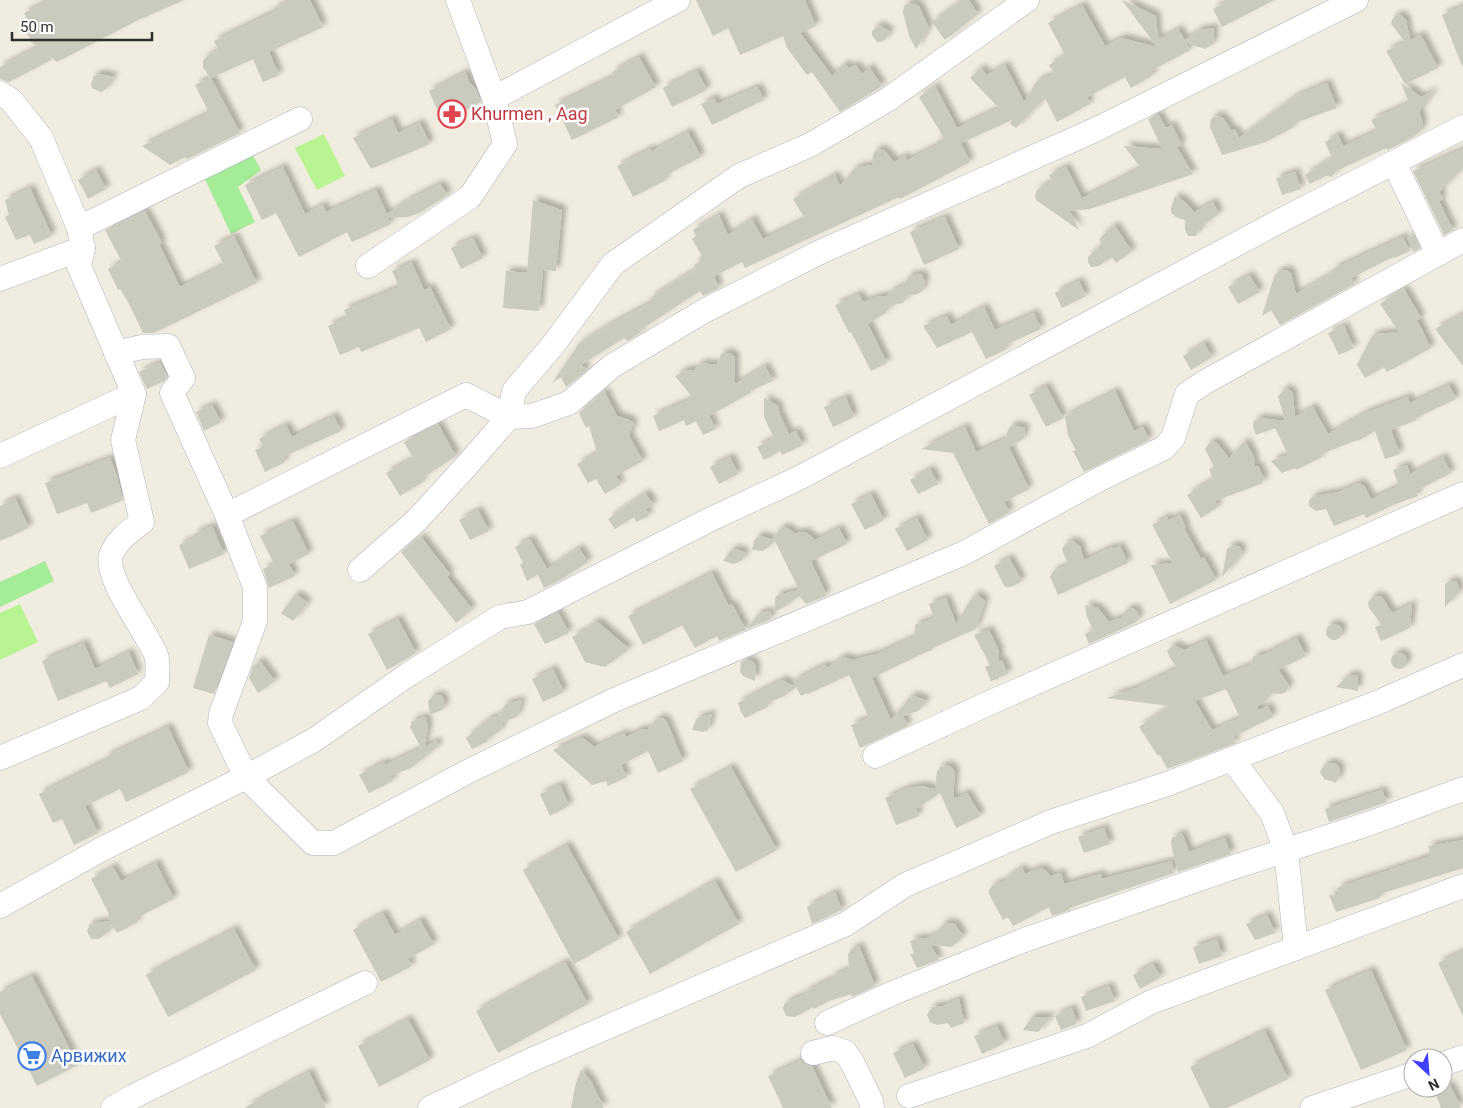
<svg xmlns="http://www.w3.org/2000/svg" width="1463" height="1108" font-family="Roboto,sans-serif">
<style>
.green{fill:#a4ec97}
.pitch{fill:#b8f492}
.building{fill:#cbcabe;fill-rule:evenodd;filter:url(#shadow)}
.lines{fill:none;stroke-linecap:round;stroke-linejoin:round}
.minor-casing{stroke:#b3b3c2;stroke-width:25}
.minor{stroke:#fff;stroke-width:24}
.labels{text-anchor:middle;stroke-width:5;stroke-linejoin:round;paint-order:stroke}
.health-label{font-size:18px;fill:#be3a42;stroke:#fff;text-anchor:start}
.shop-label{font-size:18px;fill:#366cbe;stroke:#fff;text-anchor:start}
</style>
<defs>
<filter id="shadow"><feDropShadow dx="4.5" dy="-4.5" stdDeviation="2.5" flood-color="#0004"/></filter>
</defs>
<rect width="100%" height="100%" fill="#f0ecdf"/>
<g class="green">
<path d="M251,152L261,170L238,187L255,222L231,234L202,173Z"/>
<path d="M45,561L54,581L0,607V582Z"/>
</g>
<g class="pitch">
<path d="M324,134L345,176L317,190L295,148Z"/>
<path d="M20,604L38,642L0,660V613Z"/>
</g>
<g class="building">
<path d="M51,0H184L136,21L57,62L48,55L51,60L9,82L0,79V67L38,47L31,42L23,23L28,20L24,13Z"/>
<path d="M292,0H310L323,27L269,52L279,75L263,82L253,59L211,78L240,133L187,159L185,157L170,165L142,146L209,113L195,85L210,78L203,67V61L206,57L218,50L214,41L274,12L273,9Z"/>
<path d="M696,0H805L816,26L800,33L832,76L844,64L849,68L856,65L862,74L869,67L882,86L840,112L812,72L807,75L787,48L783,36L740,55L728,28L713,36Z"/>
<path d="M962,0H969L978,14L945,40L932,22Z"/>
<path d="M1122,0L1156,16L1158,40L1178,29L1185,40L1199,30L1214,28L1213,44L1205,49L1186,43L1190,50L1151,71L1153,75L1131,88L1125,77L1087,97L1090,104L1057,122L1045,98L1016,128L1010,124L1012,120L961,143L970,162L900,199L899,197L773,255L745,268L742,262L714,276L719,288L703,296L700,291L640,330L641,332L628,341L624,338L581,365L587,370L566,387L561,377L552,383L579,344L609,325L652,302L650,298L696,269L694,265L701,261L699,257L702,256L692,239L696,236L693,230L719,215L728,235L752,219L763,239L805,219L793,199L835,175L840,186L855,168L872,165L873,155L875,151L879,149L885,151L894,162L905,156L907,160L938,145L937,141L944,138L919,97L935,86L957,128L999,108L970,78L981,68L987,75L1005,65L1024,102L1037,81L1055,74L1049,65L1065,55L1048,23L1082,5L1105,46L1122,38L1157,47Z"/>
<path d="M1230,0H1274L1222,27L1213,9Z"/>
<path d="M909,3H914L919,6L929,28L916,49L909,36L903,12L904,6Z"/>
<path d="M1463,6V66H1462L1442,15Z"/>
<path d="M1396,15L1402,16L1406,20L1410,40L1421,35L1438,68L1405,84L1386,51L1405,42L1391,24L1392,20Z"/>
<path d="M879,25L890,32L885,40L881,42H877L872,35V31Z"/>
<path d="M639,57L656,87L615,110L619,117L572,140L555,105L615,76L612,72Z"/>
<path d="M697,71L707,90L672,107L663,88Z"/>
<path d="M466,72L469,82L476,89L481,102L443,122L429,91Z"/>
<path d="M100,74L114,77L106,89L101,92L92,88L91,84L94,76Z"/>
<path d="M1327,83L1337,108L1292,124L1294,127L1266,142L1222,155L1210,127L1211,119L1214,117L1219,116L1223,118L1232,131L1235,129L1239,138L1296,96Z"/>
<path d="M1401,83L1421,97L1434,91L1419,112L1423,123L1421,131L1413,137L1388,150L1386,148L1336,171L1332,177L1326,176L1310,184L1305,175L1332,158L1325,142L1338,135L1343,146L1377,131L1371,120L1409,103Z"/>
<path d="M758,87L764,100L712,125L701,104L714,98L717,104Z"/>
<path d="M1158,114L1166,128L1172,125L1182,145L1177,147L1193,174L1090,209L1070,211L1079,230L1036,200L1035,195L1038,189L1052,181L1049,175L1066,167L1082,198L1141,168L1124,146L1162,149L1148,119Z"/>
<path d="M392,119L398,133L420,123L430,144L371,169L353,138Z"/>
<path d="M688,132L701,157L664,176L666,180L633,197L617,166L650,149L652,151Z"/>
<path d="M1463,149V168L1439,192L1443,199L1439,201L1453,230L1444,235L1413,171Z"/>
<path d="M283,167L305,214L323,205L326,212L376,190L387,214L410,199L440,184L448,195L419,213L408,217L388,218L391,224L352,242L347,232L299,257L276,213L262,220L245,185Z"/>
<path d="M96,170L106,189L88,199L78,180Z"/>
<path d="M1295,172L1301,189L1282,195L1276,178Z"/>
<path d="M30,188L52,236L34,244L30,235L16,240L5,217L9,215L5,200Z"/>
<path d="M1175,196L1185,202L1194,212L1213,202L1219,214L1204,224L1208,228L1201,225L1196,236H1188L1185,230V220L1176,217L1171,213V208Z"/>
<path d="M533,200L562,210L556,271L543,270L539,311L503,308L506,271L527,273Z"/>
<path d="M145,211L162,243L159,244L180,287L224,265L214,246L234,236L257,283L154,333H143L129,304L120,289L118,290L108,269L122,262L105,230Z"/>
<path d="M945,217L959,249L924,265L910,232Z"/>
<path d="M1114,225L1132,251L1116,263L1112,257L1099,266L1091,267L1088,262V257L1102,244L1099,239Z"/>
<path d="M1414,235L1420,248L1414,252L1407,238Z"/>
<path d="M1403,237L1410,251L1394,258L1393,257L1351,278L1355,284L1349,287L1280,325L1271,310L1262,316L1275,274L1280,271L1286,270L1291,273L1296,294L1334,272L1333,269Z"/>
<path d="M473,238L483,258L461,269L451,248Z"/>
<path d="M412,263L424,290L430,287L451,329L426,342L419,328L361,352L359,347L340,355L328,326L347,318L344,310L399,287L392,271Z"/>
<path d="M922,274L925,282L922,291L916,295L909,294L903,303L892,305L885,313L868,324L887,363L871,371L851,332L849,333L835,305L859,294L863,302L877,297L887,296L892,290L903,286L909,276Z"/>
<path d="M1249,275L1260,292L1238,304L1228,287Z"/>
<path d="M1079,281L1086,296L1062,308L1055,293Z"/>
<path d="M1404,289L1421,318L1417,320L1431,348L1387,372L1384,367L1365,378L1357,365L1372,336L1377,334L1399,332L1380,304Z"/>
<path d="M984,307L995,330L1034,313L1041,329L1005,345L1007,349L986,359L972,332L937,348L923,326L947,316L951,325Z"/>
<path d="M1463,314V366L1435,329Z"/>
<path d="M1344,326L1354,348L1339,355L1328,333Z"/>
<path d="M1204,343L1212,357L1191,370L1183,356Z"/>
<path d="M725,353H731L735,358V384L765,366L773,381L750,391L752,392L709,416L716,429L703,435L696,421L686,426L684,420L659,431L653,416L693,398L675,376L686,370H694L701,363L717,365L721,354Z"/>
<path d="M160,362L167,376L164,381L147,389L139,372Z"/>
<path d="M1449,385L1456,399L1416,418L1417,420L1391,430L1400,454L1385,459L1375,431L1358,441L1357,440L1321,454L1322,457L1296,470L1295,468L1282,473L1271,461L1288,455L1275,428L1256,435L1253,426L1254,421L1260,418L1285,421L1278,396L1286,388L1292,392L1293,395L1295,417L1313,407L1328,434L1365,413L1408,397L1410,403Z"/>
<path d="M1046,386L1063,418L1046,427L1029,395Z"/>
<path d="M604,391L617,416L627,419L634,423L629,436L643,461L616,476L621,484L605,494L596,479L588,483L577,464L597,453L589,426L586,428L579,413Z"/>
<path d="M1115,391L1134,431L1143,427L1149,440L1084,472L1073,451L1076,450L1068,436L1065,416Z"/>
<path d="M846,397L854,417L833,427L824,407Z"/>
<path d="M764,398L778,406L780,415L789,434L796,431L803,445L782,455L780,451L764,460L757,447L774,438L764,417Z"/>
<path d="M212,405L221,422L204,431L196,412Z"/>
<path d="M334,416L341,431L283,457L285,462L265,472L255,450L263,446L259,439L286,425L292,437Z"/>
<path d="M438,424L456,456L421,479L423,482L400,496L386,473L413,458L404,442Z"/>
<path d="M1014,425L1025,428L1024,437L1020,441L1009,447L1029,489L1004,502L1010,512L989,524L953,453L921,449L965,427L976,452L1005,439L1009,428Z"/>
<path d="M1245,441L1254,457L1255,467L1258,466L1265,480L1262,481L1263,483L1215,501L1218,507L1201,518L1187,495L1213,479L1209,469L1214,467L1205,449L1210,442L1217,443L1229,458Z"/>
<path d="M730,457L738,474L719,484L710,467Z"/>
<path d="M1443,457L1451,473L1416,491L1418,496L1393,505L1366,518L1364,514L1334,526L1326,509L1316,511L1309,506V500L1314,496L1339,492L1359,483L1365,487L1371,499L1399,486L1393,470L1407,465L1410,474Z"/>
<path d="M110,458L117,476L123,500L91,513L87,503L57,514L45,483Z"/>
<path d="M930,469L938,484L918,494L910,480Z"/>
<path d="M645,493L654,505L646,509L649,516L636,522L634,517L615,529L608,519Z"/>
<path d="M871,494L884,520L865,530L851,504Z"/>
<path d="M15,498L29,528L0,541V506Z"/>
<path d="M478,510L489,531L470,540L459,520Z"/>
<path d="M1180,515L1186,528H1184L1201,559L1204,557L1216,580L1170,604L1151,565L1173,563L1152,525L1167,517L1168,520Z"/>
<path d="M917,518L928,540L907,551L895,529Z"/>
<path d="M293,521L309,554L289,564L295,576L269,588L263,569L274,564L260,536Z"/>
<path d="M212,526L224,554L189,569L179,545L195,538L194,534Z"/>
<path d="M783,527L789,529L795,534L801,532L807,533L815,540L839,528L847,544L811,561L825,592L826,596L806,604L799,596L786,606L775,612V598L778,595L799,590L775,541L763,551L752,550L754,541L757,537L761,536L774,540L773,538L779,530Z"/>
<path d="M421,537L450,574L447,577L472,609L456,623L401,552Z"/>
<path d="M530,539L547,569L579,548L588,562L562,579L544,588L538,575L539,574L527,581L520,564L523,563L515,547Z"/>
<path d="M1073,541L1080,546L1084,560L1112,547L1113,549L1120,546L1128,563L1058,595L1050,577L1053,571L1068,565L1062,549L1065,544Z"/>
<path d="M1233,545L1240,547L1242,554L1222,577L1227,549Z"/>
<path d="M736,549L746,553L741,561L734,564L723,561L730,551Z"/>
<path d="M1009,558L1022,581L1011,587H1005L994,566Z"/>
<path d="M712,573L729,606L732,604L746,630L719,641L717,636L695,648L682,625L643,645L628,616Z"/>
<path d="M1451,581L1457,582L1460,591L1445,607V584Z"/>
<path d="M296,594L308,603L293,621L281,613Z"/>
<path d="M976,594L985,601L976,629L932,648V650L924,653L872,678L891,720L910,697L915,696L927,701L918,711L903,716L908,726L860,748L851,725L869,718L849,675L808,694L807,693L801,696L796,687L784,696L767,703L769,706L745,718L741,712L738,703L782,680L796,687L793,681L825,665L827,668L843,657L852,660L877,654L914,637L915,625L934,618L929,604L946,598L956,624L971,599Z"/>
<path d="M1374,596L1382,597L1392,613L1412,604L1410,628L1381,641L1375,627L1382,625L1369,608L1368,602Z"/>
<path d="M1085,605L1098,608L1109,622L1119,618L1120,620L1126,610L1132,608L1137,611L1139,618L1136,622L1124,628L1089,644L1085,634L1093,630L1087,617Z"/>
<path d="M770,611L771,619L747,629L758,614Z"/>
<path d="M558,612L569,633L545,644L534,624Z"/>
<path d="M398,619L416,653L387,670L368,634Z"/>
<path d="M598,622L629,649L605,667L585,662L572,637L586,630L593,623Z"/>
<circle cx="1334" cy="632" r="8"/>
<path d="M989,630L999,651V662L1002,660L1008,674L998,678V682L997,679L991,681L985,667L990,665L974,635Z"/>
<path d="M209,635L233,642L214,694L193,688Z"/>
<path d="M1297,638L1306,656L1278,670L1287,682L1289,686L1287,690L1285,693L1281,694L1272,693L1266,700L1257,707L1259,710L1268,706L1273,717L1233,737L1236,743L1167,769L1160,755L1158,756L1139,727L1170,706L1106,698L1136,688L1177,668L1169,656L1167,651L1173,645L1185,650L1206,640L1223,676L1250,665L1254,656L1263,655ZM1226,689L1240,718L1212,730L1195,701Z"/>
<path d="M84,643L95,669L129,652L138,674L110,688L106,681L58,701L42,661Z"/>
<circle cx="1399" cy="661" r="8"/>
<path d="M746,660L752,661L756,666L755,681L743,676L740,671L741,662Z"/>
<path d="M260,661L275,681L258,693L249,678L253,666Z"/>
<path d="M553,669L564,692L543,702L532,679Z"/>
<path d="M1349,675L1358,676V691L1336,687Z"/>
<path d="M434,695L442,696L445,704L442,710L430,715L428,701Z"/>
<path d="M522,700L517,717L503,722L500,731L487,739L488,741L472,749L466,738L489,719L498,716L506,704Z"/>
<path d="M712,714L708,730L703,732L692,730L697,718Z"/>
<path d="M426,717L428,728L424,747L436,741L439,746L411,768L390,776L393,781L369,793L359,775L384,762L385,765L421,748L410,727L412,721Z"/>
<path d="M663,718L667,722L683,761L658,773L648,751L621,765L627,777L608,786L606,781L592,785L553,750L581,738L586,740L594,747L624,733L626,737L640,730L648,729L655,720Z"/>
<path d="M168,727L189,772L126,802L120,789L85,806L98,833L74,845L62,819L53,823L39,794L107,760L105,757Z"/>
<path d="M1330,763L1336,764L1340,769V775L1336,783L1324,779L1320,772L1324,765Z"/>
<path d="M946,765L951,767L955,771L953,799L967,793L981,816L956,828L940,793L916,809L919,816L896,825L885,798L908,788L922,786L935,789L937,772L940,767Z"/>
<path d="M731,767L777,850L736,872L690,789Z"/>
<path d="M560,785L569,806L550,816L540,794Z"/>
<path d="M1382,790L1387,802L1329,822L1325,809Z"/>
<path d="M1104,828L1110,844L1084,853L1078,837Z"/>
<path d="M1182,833L1189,852L1225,838L1231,854L1178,872L1171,844L1172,838Z"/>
<path d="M1463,840V868L1380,894V898L1336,912L1329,895H1339L1337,888L1431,856L1428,846Z"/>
<path d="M567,845L619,939L574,964L523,870Z"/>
<path d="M1172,861L1174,873L1069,908L1070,910L1052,916L1049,907L1013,926L1008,917L1003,920L989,894V890L993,885L1007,880L1005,878L1022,868L1025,874L1040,868L1045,870L1050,876L1061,873L1064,884L1101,874L1102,879Z"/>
<path d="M156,863L174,899L136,918L138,922L117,933L114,927L99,939H91L87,931L90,924L111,921L108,914H109L91,879L113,867L121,881Z"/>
<path d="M715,881L739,924L650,974L626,932Z"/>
<path d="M835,892L842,910L812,924L807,907Z"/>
<path d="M383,913L395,935L420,920L434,944L408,959L412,966L381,982L353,930Z"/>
<path d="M1267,915L1275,933L1255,940L1246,924Z"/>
<path d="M944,923L955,924L963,936L952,947L931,945L939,960L917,968L910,954H914L910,941L919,938L925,939L937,933Z"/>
<path d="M234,929L256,970L168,1017L146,975Z"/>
<path d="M1217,939L1222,956L1199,964L1193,947Z"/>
<path d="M859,946L875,986L852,997L851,994L829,1001L814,1009L813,1007L795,1017L786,1016L783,1008L785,1003L806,994L805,992L833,978L832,976L849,969L848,954L851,950Z"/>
<path d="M1463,951V1016L1438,963Z"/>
<path d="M565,962L588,1004L498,1053L476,1011Z"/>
<path d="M1153,964L1161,977L1140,989L1133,975Z"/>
<path d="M1371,970L1407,1050L1361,1070L1325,990Z"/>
<path d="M32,976L78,1065L37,1086L0,1014V992Z"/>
<path d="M1109,986L1115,1001L1086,1011L1081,997Z"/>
<path d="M959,999L964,1023L951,1028L948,1023L937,1025L930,1022L927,1015L932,1007L943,1006Z"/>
<path d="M1072,1008L1077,1024L1061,1030L1055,1016Z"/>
<path d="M1032,1017H1052L1038,1032L1023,1030Z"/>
<path d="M408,1019L430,1060L379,1087L358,1046Z"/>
<path d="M997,1026L1005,1043L982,1054L974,1036Z"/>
<path d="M1265,1031L1288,1079L1227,1108H1210L1190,1067Z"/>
<path d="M913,1044L925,1068L905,1078L893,1053Z"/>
<path d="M801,1060L804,1063L812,1066L832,1108H783L768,1076Z"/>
<path d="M581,1070L591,1081L604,1108H571L576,1083Z"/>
<path d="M309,1072L326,1108H244Z"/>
<path d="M1450,1085L1461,1108H1441L1434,1090Z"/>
</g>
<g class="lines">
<g class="minor-casing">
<g id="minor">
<path d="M0,93L11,100L41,138L79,228L83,248L79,266L134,394L123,440L142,522C130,531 117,540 111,555C104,578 147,632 156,655C159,663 157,674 157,682L141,698L0,758"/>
<path d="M494,98L678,0"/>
<path d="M1394,163L1438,254"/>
<path d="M79,228L300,119"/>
<path d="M368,266L470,197L505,144L494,98L458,0"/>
<path d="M0,279L83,248"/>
<path d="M116,353L142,347L168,346L183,378L172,393L227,515L255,587V621L221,714L220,723L246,777L313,843H334L469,771L612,701L964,553L1100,479L1164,448L1173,438L1187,394L1205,382L1463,240"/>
<path d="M0,456L134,394"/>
<path d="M227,515L466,395L509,417L532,416L569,403L612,366L704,311L818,253L1097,129L1356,0"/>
<path d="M360,570L417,520L468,464L509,417L514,391L553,345L613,264L739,176L810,145L887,100L1027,0"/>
<path d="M875,756L987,704L1463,494"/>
<path d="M1232,759L1272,813L1286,850L1296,948"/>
<path d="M0,906L102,849L246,777L314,740L409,674L500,617L528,612L709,520L801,477L1274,224L1463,127"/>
<path d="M827,1023L893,993L1019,942L1237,866L1368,824L1463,789"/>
<path d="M813,1053L833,1048L845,1052L852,1062L871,1101L872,1108"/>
<path d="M1443,1064L1463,1057"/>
<path d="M909,1096L1087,1036L1151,1002L1463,886"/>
<path d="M113,1108L134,1096L365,983"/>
<path d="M430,1108L531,1060L846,924L905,885L1051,822L1167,784L1379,702L1463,665"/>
<path d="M1312,1108L1413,1074"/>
</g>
</g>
<use href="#minor" class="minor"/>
</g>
<defs>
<g id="pharmacy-ring" transform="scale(1.4375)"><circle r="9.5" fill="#fff" stroke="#e0444e" stroke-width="1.5"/><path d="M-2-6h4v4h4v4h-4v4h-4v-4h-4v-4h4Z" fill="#e0444e"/></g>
<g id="supermarket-ring" transform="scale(1.4375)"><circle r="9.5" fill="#fff" stroke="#3f7fe0" stroke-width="1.5"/><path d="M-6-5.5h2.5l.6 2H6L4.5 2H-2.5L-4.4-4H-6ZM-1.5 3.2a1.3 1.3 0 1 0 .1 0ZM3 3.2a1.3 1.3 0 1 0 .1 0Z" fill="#3f7fe0"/></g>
</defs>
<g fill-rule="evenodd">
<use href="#pharmacy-ring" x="452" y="114"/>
<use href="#supermarket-ring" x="32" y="1056"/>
</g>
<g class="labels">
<g class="health-label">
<text x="471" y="120">Khurmen , Aag</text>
</g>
<g class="shop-label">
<text x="51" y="1062">Арвижих</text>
</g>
</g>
<g transform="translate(1428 1073) rotate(154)"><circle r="24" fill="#ffffff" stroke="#ababab"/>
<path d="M0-4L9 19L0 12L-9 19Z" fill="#3e3fff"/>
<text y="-8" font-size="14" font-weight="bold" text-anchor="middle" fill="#2e2e2e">N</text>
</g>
<path d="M12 32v8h140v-8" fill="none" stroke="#2e2e2e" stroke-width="2.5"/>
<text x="20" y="32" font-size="15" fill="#2e2e2e" stroke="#ffffff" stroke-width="4" paint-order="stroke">50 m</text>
</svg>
